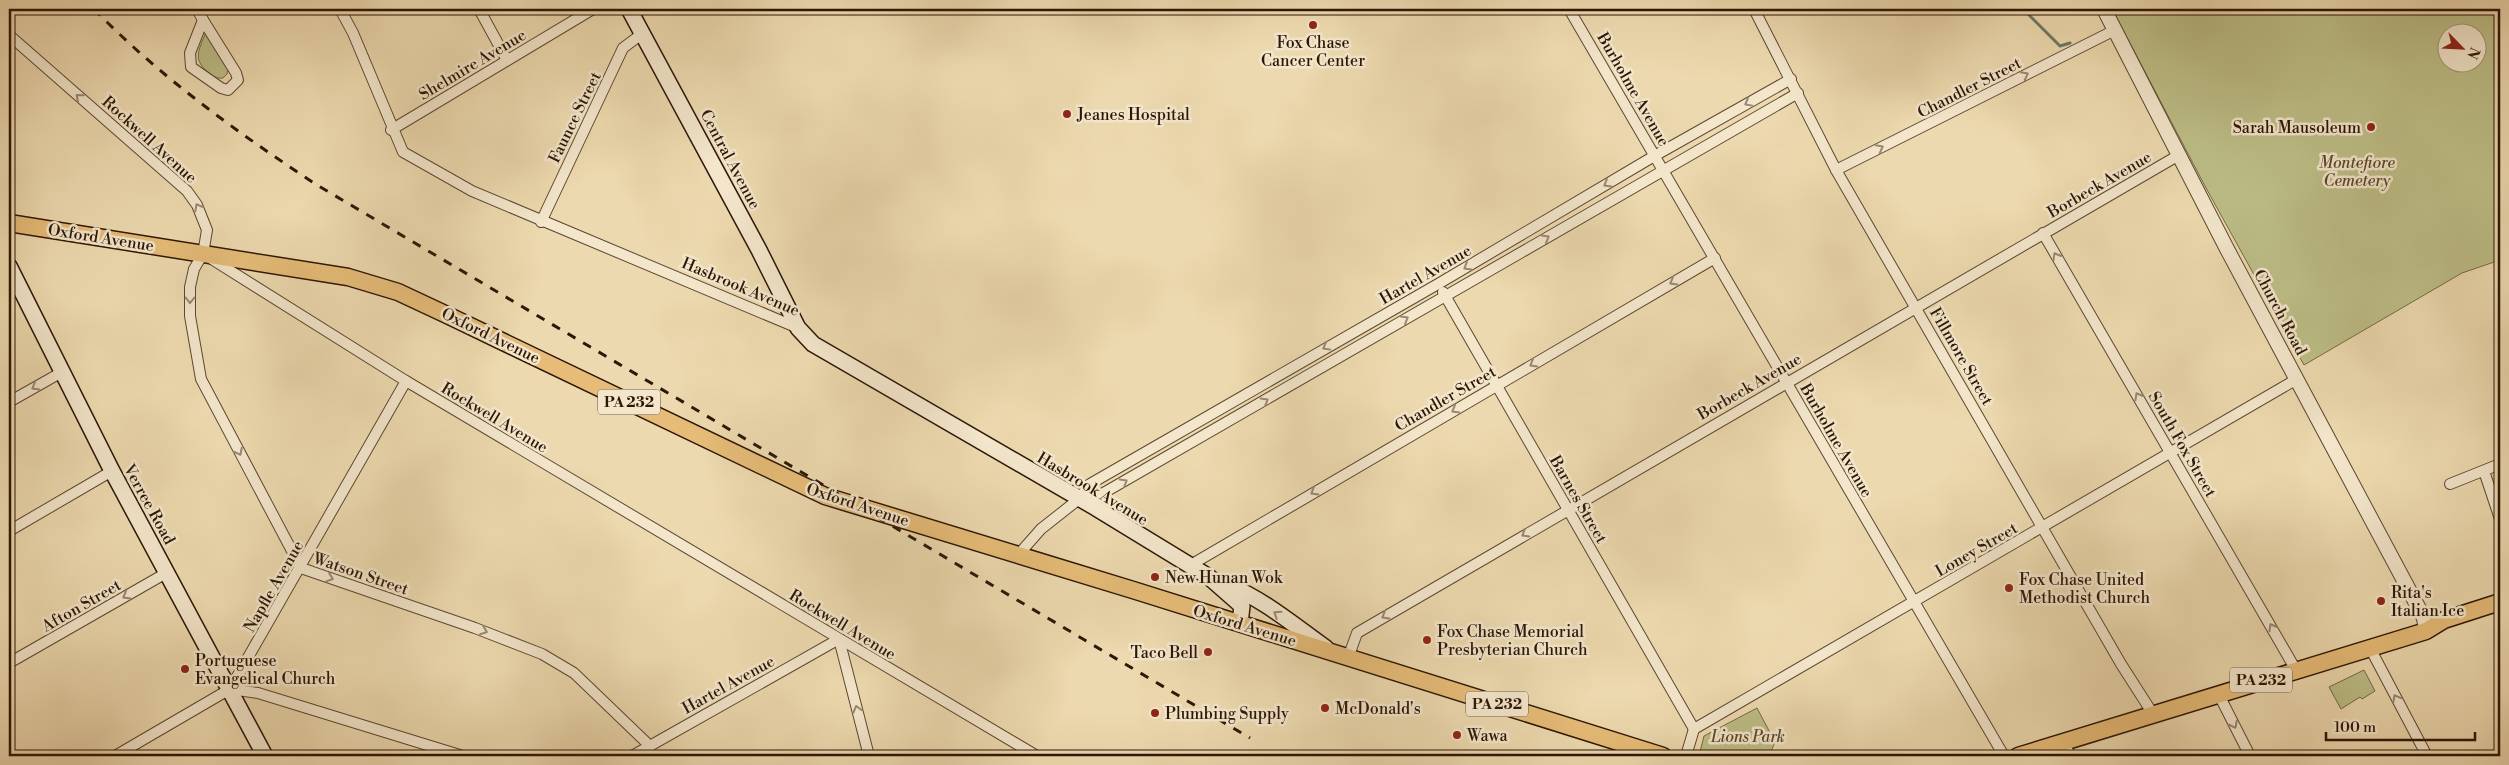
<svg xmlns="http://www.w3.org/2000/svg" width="2509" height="765" font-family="'Libre Bodoni',serif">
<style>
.green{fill:#bdbe87;stroke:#746a46;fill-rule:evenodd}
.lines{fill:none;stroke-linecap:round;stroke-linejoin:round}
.stream{stroke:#6e7967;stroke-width:3}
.minor-casing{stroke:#5c4730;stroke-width:12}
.tertiary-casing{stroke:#5c4730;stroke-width:16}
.secondary-casing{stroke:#2c1606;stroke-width:18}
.primary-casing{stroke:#2c1606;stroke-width:19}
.minor{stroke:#f3e6cb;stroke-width:10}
.tertiary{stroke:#f3e6cb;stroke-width:14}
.secondary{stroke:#f3e6cb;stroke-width:15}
.primary{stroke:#e6bc78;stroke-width:16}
.rail{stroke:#2c1606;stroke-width:3;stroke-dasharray:9 9;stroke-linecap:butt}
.oneway{stroke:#998872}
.poi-dot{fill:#8f2418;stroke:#f3e6cb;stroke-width:2}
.labels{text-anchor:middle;stroke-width:5;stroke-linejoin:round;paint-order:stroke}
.shield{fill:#f3e6cb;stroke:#685441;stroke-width:1}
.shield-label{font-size:15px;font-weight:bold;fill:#2c1606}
.poi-label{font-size:16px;fill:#2c1606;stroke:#f3e6cb;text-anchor:start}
.street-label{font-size:16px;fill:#2c1606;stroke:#f3e6cb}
.park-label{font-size:16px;font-style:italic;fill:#58482d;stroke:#f3e6cb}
</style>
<rect width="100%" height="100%" fill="#edd9af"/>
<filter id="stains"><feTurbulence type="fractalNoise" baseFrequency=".004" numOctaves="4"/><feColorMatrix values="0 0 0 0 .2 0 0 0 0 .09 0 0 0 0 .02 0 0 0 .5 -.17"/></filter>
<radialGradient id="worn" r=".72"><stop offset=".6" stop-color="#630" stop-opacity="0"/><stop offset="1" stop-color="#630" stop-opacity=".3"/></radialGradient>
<g class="green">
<path d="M2112,9H2500V260L2462,273L2304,365L2206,188ZM2446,32H2476V62H2446Z"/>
<path d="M206,32L228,68L227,74L223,78C216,79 213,76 208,72C192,59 199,50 206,32Z"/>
<path d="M2364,670L2375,691L2362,699L2360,697L2341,709L2329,687Z"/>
<path d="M1757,708L1775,742L1769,756H1712L1700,752L1704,736Z"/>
</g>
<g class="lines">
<path class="stream" d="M2020,9L2028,14L2060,46L2070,43"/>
<g class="minor-casing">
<g id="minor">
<path d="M197,9L203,20"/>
<path d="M340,9L353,33L403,152L472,191L798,328"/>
<path d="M479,9L507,60"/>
<path d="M1569,9L2004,756"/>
<path d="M1754,9L1836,170L2121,664L2153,714"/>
<path d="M203,20L236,73L238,80L228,90L221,88L191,67L190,53Z"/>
<path d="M9,35L187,191L197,205L207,230L203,254L194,269L190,287V316L201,379L301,568L475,628L542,654L574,673L650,746"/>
<path d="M391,130L593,9"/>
<path d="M1836,170L2115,30"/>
<path d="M541,222L623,48L643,33"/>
<path d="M2043,233L2296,670"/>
<path d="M210,258L406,381L1037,756"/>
<path d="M1443,292L1694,729"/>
<path d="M9,402L62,372"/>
<path d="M2484,471L2500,519"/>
<path d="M2450,484L2500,464"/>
<path d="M1080,498L1100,495L1798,93"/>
<path d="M9,531L112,471"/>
<path d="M1019,554L1041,529L1079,499L1090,484L1438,284L1656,155L1791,79"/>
<path d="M1189,566L1715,258"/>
<path d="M2370,648L2427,756"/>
<path d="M1348,658L1357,633L2179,155"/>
<path d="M9,663L168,572"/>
<path d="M230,689L258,693L463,756"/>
<path d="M2218,693L2250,756"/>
<path d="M2063,743L2071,756"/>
<path d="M115,756L230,689L406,381"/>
<path d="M632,756L839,639L869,756"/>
<path d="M1686,756L1694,729L2297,379"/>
</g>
</g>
<g class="tertiary-casing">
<path id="tertiary" d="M2104,9L2227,249L2416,603L2424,618L2426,631"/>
</g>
<g class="secondary-casing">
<g id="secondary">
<path d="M629,9L759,250L798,328L813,344L1096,508L1209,577L1242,606L1240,623"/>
<path d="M9,266L112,471L265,756"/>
<path d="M1228,585C1263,599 1295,626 1326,648"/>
</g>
</g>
<g class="primary-casing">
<g id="primary">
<path d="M9,223L348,277L398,292L445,314L825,496L1133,590L1663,756"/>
<path d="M2018,756L2426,631L2444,620L2500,602"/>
</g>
</g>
<use href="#minor" class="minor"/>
<use href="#tertiary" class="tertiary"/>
<use href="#secondary" class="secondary"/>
<use href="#primary" class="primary"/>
<path class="rail" d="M94,9C160,77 238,133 317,185L1250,738"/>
</g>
<defs><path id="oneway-chevron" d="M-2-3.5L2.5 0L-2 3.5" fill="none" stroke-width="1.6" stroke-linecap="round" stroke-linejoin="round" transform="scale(1.25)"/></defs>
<g class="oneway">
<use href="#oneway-chevron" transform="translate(2025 75) rotate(-27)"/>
<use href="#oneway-chevron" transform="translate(79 97) rotate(-139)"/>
<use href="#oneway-chevron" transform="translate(1748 103) rotate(151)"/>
<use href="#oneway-chevron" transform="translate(1880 148) rotate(-27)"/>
<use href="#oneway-chevron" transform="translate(1607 184) rotate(149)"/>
<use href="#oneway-chevron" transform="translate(198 207) rotate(-118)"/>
<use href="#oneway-chevron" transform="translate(1546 238) rotate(-30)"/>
<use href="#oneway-chevron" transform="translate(2056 256) rotate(-120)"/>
<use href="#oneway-chevron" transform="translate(1467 267) rotate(149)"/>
<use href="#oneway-chevron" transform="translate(1673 282) rotate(150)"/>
<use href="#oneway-chevron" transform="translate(190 300) rotate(90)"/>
<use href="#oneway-chevron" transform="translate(1405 319) rotate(-30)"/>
<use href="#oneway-chevron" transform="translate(1326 347) rotate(151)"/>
<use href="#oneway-chevron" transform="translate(1533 364) rotate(150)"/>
<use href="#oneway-chevron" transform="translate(35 387) rotate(150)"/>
<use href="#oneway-chevron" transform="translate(2138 396) rotate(-120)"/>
<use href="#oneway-chevron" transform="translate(1265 401) rotate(-31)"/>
<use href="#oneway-chevron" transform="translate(1455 410) rotate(150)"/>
<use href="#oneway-chevron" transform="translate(239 452) rotate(63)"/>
<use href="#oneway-chevron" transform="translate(1124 482) rotate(-30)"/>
<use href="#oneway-chevron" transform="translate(1314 492) rotate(149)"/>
<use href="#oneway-chevron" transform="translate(1525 534) rotate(149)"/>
<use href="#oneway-chevron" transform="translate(330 578) rotate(19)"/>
<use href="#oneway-chevron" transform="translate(126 596) rotate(150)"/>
<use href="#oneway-chevron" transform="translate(1277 614) rotate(-147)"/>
<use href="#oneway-chevron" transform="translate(1385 616) rotate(149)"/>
<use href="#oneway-chevron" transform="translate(2272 627) rotate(-120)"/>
<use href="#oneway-chevron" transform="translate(484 631) rotate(21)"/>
<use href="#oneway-chevron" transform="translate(2396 698) rotate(-118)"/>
<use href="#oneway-chevron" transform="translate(857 709) rotate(-105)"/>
<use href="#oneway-chevron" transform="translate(2234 725) rotate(63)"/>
</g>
<g class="poi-dot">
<circle cx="1313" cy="25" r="5"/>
<circle cx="1067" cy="114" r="5"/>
<circle cx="2371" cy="127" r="5"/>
<circle cx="1155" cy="577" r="5"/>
<circle cx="2009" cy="588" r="5"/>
<circle cx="2381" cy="601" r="5"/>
<circle cx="1427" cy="640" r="5"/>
<circle cx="1208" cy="652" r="5"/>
<circle cx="185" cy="669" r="5"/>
<circle cx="1325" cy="708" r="5"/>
<circle cx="1155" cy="713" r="5"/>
<circle cx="1457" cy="735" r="5"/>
</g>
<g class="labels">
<g class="shield">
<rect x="598" y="389.5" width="62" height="25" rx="4"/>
<rect x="2230" y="667.5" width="62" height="25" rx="4"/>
<rect x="1466" y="691.5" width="62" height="25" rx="4"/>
</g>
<g class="shield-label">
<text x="629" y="407">PA 232</text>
<text x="2261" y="685">PA 232</text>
<text x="1497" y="709">PA 232</text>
</g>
<g class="poi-label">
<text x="1313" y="48" text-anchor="middle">Fox Chase<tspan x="1313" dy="18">Cancer Center</tspan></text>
<text x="1077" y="120">Jeanes Hospital</text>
<text x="2361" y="133" text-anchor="end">Sarah Mausoleum</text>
<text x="1165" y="583">New Hunan Wok</text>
<text x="2019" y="585">Fox Chase United<tspan x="2019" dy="18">Methodist Church</tspan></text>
<text x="2391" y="598">Rita's<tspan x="2391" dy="18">Italian Ice</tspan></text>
<text x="1437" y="637">Fox Chase Memorial<tspan x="1437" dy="18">Presbyterian Church</tspan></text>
<text x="1198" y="658" text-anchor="end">Taco Bell</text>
<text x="195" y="666">Portuguese<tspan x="195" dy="18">Evangelical Church</tspan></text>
<text x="1335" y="714">McDonald's</text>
<text x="1165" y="719">Plumbing Supply</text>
<text x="1467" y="741">Wawa</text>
</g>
<g class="street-label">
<text transform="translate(472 64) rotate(-31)" y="6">Shelmire Avenue</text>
<text transform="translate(1969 87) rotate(-27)" y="6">Chandler Street</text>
<text transform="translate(1634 89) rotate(60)" y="6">Burholme Avenue</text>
<text transform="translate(574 117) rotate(-64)" y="6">Faunce Street</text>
<text transform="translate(150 139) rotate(42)" y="6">Rockwell Avenue</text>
<text transform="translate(731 159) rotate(62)" y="6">Central Avenue</text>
<text transform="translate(2099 184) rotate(-30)" y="6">Borbeck Avenue</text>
<text transform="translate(101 237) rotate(9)" y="6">Oxford Avenue</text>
<text transform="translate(1425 274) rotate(-30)" y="6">Hartel Avenue</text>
<text transform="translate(741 286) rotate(23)" y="6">Hasbrook Avenue</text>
<text transform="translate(2281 312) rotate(62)" y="6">Church Road</text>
<text transform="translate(491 335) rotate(26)" y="6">Oxford Avenue</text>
<text transform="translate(1962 356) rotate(60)" y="6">Fillmore Street</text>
<text transform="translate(1749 386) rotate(-30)" y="6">Borbeck Avenue</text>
<text transform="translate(1445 398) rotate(-30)" y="6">Chandler Street</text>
<text transform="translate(495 417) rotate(31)" y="6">Rockwell Avenue</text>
<text transform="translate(1837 440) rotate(60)" y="6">Burholme Avenue</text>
<text transform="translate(2183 444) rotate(60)" y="6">South Fox Street</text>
<text transform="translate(1093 488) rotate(31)" y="6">Hasbrook Avenue</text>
<text transform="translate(1579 499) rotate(60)" y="6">Barnes Street</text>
<text transform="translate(150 504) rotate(61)" y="6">Verree Road</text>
<text transform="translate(858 504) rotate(18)" y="6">Oxford Avenue</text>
<text transform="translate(1976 549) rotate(-30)" y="6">Loney Street</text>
<text transform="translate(361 573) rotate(19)" y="6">Watson Street</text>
<text transform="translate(273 586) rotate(-60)" y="6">Napfle Avenue</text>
<text transform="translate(81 605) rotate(-30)" y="6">Afton Street</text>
<text transform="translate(843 624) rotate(31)" y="6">Rockwell Avenue</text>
<text transform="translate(1245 625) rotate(17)" y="6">Oxford Avenue</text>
<text transform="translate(728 684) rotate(-29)" y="6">Hartel Avenue</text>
</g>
<g class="park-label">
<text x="2357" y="168">Montefiore<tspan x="2357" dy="18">Cemetery</tspan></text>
<text x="1748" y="742">Lions Park</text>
</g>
</g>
<rect width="2509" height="765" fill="none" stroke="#edd9af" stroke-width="30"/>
<rect x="10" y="10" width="2489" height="745" fill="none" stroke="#2c1606" stroke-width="2.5"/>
<rect x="15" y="15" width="2479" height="735" fill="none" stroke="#2c1606"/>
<g transform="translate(2462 48) rotate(114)"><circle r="24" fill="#f3e6cb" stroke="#a3937c"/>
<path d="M0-4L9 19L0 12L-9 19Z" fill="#8f2418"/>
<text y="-8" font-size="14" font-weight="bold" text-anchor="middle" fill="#2c1606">N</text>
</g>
<path d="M2326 732v8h149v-8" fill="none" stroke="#2c1606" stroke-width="2.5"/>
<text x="2334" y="732" font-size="15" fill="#2c1606" stroke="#f3e6cb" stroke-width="4" paint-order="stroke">100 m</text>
<rect width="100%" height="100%" filter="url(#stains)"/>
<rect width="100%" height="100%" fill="url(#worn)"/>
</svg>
